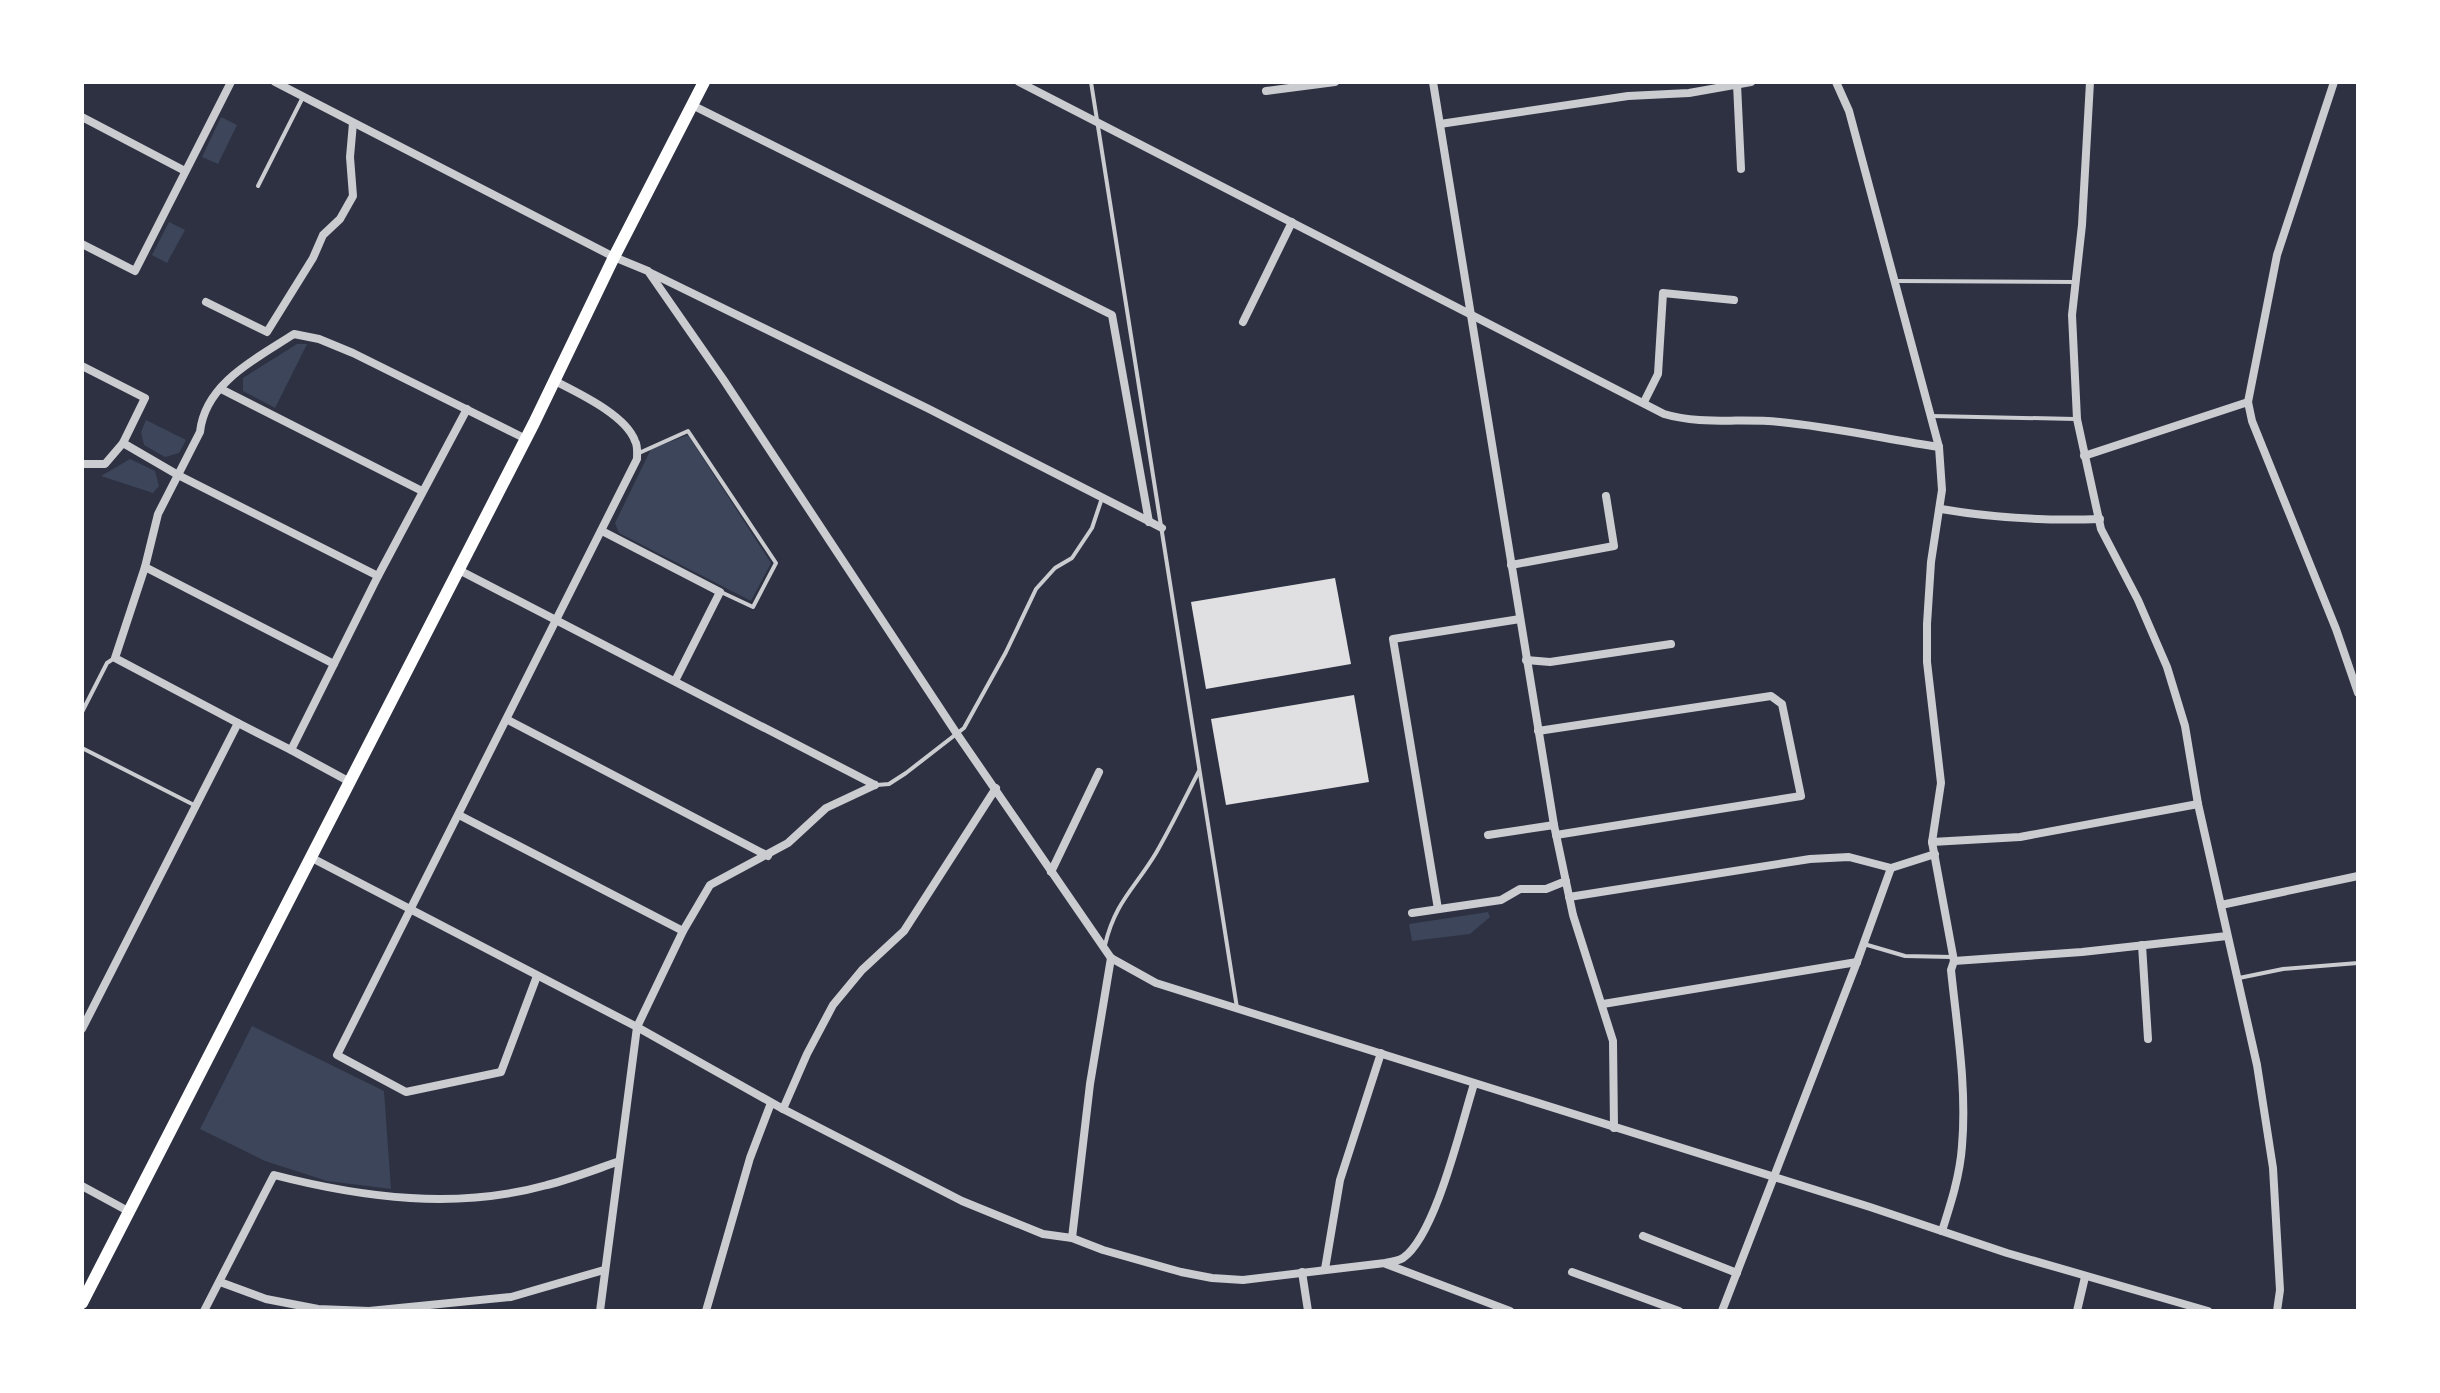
<svg xmlns="http://www.w3.org/2000/svg" width="2440" height="1393" font-family="'Source Serif 4',serif">
<style>
.green{fill:#3c4559}
.building{fill:#e0e0e3}
.lines{fill:none;stroke-linecap:round;stroke-linejoin:round}
.service{stroke:#caccd0;stroke-width:4}
.minor{stroke:#caccd0;stroke-width:8}
.secondary{stroke:#fff;stroke-width:12}
</style>
<rect width="100%" height="100%" fill="#2d3142"/>
<g class="green">
<path d="M221,117L237,125L218,164L202,157Z"/>
<path d="M169,222L185,230L167,263L152,255Z"/>
<path d="M297,344H307L275,408L243,391V378Z"/>
<path d="M146,420L186,440L179,453L165,457L144,445L141,432Z"/>
<path d="M688,435L771,563L751,601L619,533L615,523L651,449Z"/>
<path d="M130,459L155,471L159,486L153,493L101,476Z"/>
<path d="M1488,912L1490,917L1470,934L1412,941L1409,924Z"/>
<path d="M252,1026L384,1091L391,1189L327,1181L265,1161L200,1129Z"/>
</g>
<g class="building">
<path d="M1335,578L1351,664L1206,689L1191,602Z"/>
<path d="M1354,695L1369,782L1226,805L1211,719Z"/>
</g>
<g class="lines">
<g class="service">
<path d="M1091,82L1237,1008"/>
<path d="M258,186L303,97"/>
<path d="M1896,281L2075,282"/>
<path d="M1932,416L2075,419"/>
<path d="M639,453L688,431L776,563L753,607L721,592"/>
<path d="M82,712L107,663L113,659"/>
<path d="M82,748L194,805"/>
<path d="M877,785L889,784L906,773L964,728L1006,652L1036,589L1055,568L1072,558L1092,528L1102,498"/>
<path d="M1864,944L1905,956L1952,957"/>
<path d="M1105,945C1115,902 1135,888 1156,853C1171,827 1185,798 1199,771"/>
<path d="M2239,978L2283,969L2358,963"/>
</g>
<g class="minor">
<path d="M275,82L614,257L648,271L723,379L957,734L1111,958L1156,983L1870,1207L2007,1253L2208,1311"/>
<path d="M1019,82L1664,414C1701,425 1742,418 1780,422C1833,427 1886,439 1939,447"/>
<path d="M1433,82L1554,825L1573,915L1613,1041L1614,1128"/>
<path d="M1836,82L1849,111L1939,447L1942,490L1931,562L1927,624V662L1941,783L1932,842L1954,961L1951,970C1957,1028 1967,1088 1962,1146C1960,1175 1951,1203 1942,1231"/>
<path d="M2090,82L2082,225L2072,315L2077,419L2101,529L2138,600L2167,667L2185,726L2198,804L2257,1065L2273,1168L2280,1290L2277,1311"/>
<path d="M2334,82L2277,255L2248,402L2252,421L2336,629L2358,693"/>
<path d="M1737,84L1741,169"/>
<path d="M1266,91L1335,82"/>
<path d="M692,105L1112,315L1149,522"/>
<path d="M82,117L185,171"/>
<path d="M1440,124L1628,96L1689,93L1751,82"/>
<path d="M82,244L135,271L231,82"/>
<path d="M651,273L929,409L1162,528"/>
<path d="M206,302L267,332L313,258L323,235L340,219L353,196L350,157L353,123"/>
<path d="M1243,322L1292,222"/>
<path d="M82,366L145,398L123,443L105,464H82"/>
<path d="M221,389L422,491"/>
<path d="M1644,402L1658,374L1663,293L1734,300"/>
<path d="M123,443L178,475L378,576"/>
<path d="M2084,456L2248,402"/>
<path d="M1941,509C1994,518 2046,521 2100,519"/>
<path d="M602,531L720,592L675,681"/>
<path d="M1511,565L1614,546L1606,496"/>
<path d="M145,567L334,664"/>
<path d="M457,569L875,785"/>
<path d="M1526,660L1550,662L1671,644"/>
<path d="M508,720L768,856"/>
<path d="M238,723L291,750"/>
<path d="M1538,731L1771,696L1782,704L1801,796L1556,835"/>
<path d="M350,782L291,750L378,576L467,409"/>
<path d="M459,815L683,931"/>
<path d="M1488,835L1554,825"/>
<path d="M1932,842L2020,837L2198,804"/>
<path d="M310,857L637,1027L783,1109L962,1201L1043,1234L1072,1238L1103,1250L1181,1272L1212,1278L1243,1280L1385,1263C1391,1262 1398,1261 1403,1258C1436,1235 1461,1125 1474,1084"/>
<path d="M1051,872L1099,772"/>
<path d="M1569,897L1810,859L1849,857L1891,868L1935,854"/>
<path d="M2221,905L2358,876"/>
<path d="M1438,909L1393,639L1520,619"/>
<path d="M1412,913L1501,900L1520,889H1546L1566,881"/>
<path d="M2142,945L2148,1039"/>
<path d="M1954,961L2082,952L2227,936"/>
<path d="M537,976L501,1072L406,1092L337,1055L637,459C637,453 638,446 635,441C626,415 578,393 555,381"/>
<path d="M1603,1004L1857,962"/>
<path d="M82,1029L238,723L115,658L145,567L158,514L200,432C205,383 257,358 294,334L319,339L353,353L524,438"/>
<path d="M783,1109L807,1054L833,1005L862,970L904,931L996,788"/>
<path d="M82,1186L128,1211"/>
<path d="M1643,1236L1737,1273"/>
<path d="M1072,1238L1090,1084L1111,958"/>
<path d="M1386,1264L1510,1311"/>
<path d="M1325,1269L1340,1180L1381,1053"/>
<path d="M1302,1272L1308,1311"/>
<path d="M1572,1272L1679,1311"/>
<path d="M220,1282L266,1299L318,1309L369,1311L511,1297L604,1270"/>
<path d="M204,1311L274,1175C363,1198 457,1210 547,1185C571,1179 594,1170 617,1162"/>
<path d="M600,1311L637,1027L683,931L710,885L788,843L826,808L875,785"/>
<path d="M706,1311L750,1158L771,1103"/>
<path d="M1722,1311L1857,962L1891,868"/>
<path d="M2077,1311L2085,1277"/>
</g>
<path class="secondary" d="M82,1303L534,423L614,257L704,82"/>
</g>
<rect width="2440" height="1393" fill="none" stroke="#ffffff" stroke-width="168"/>
</svg>
